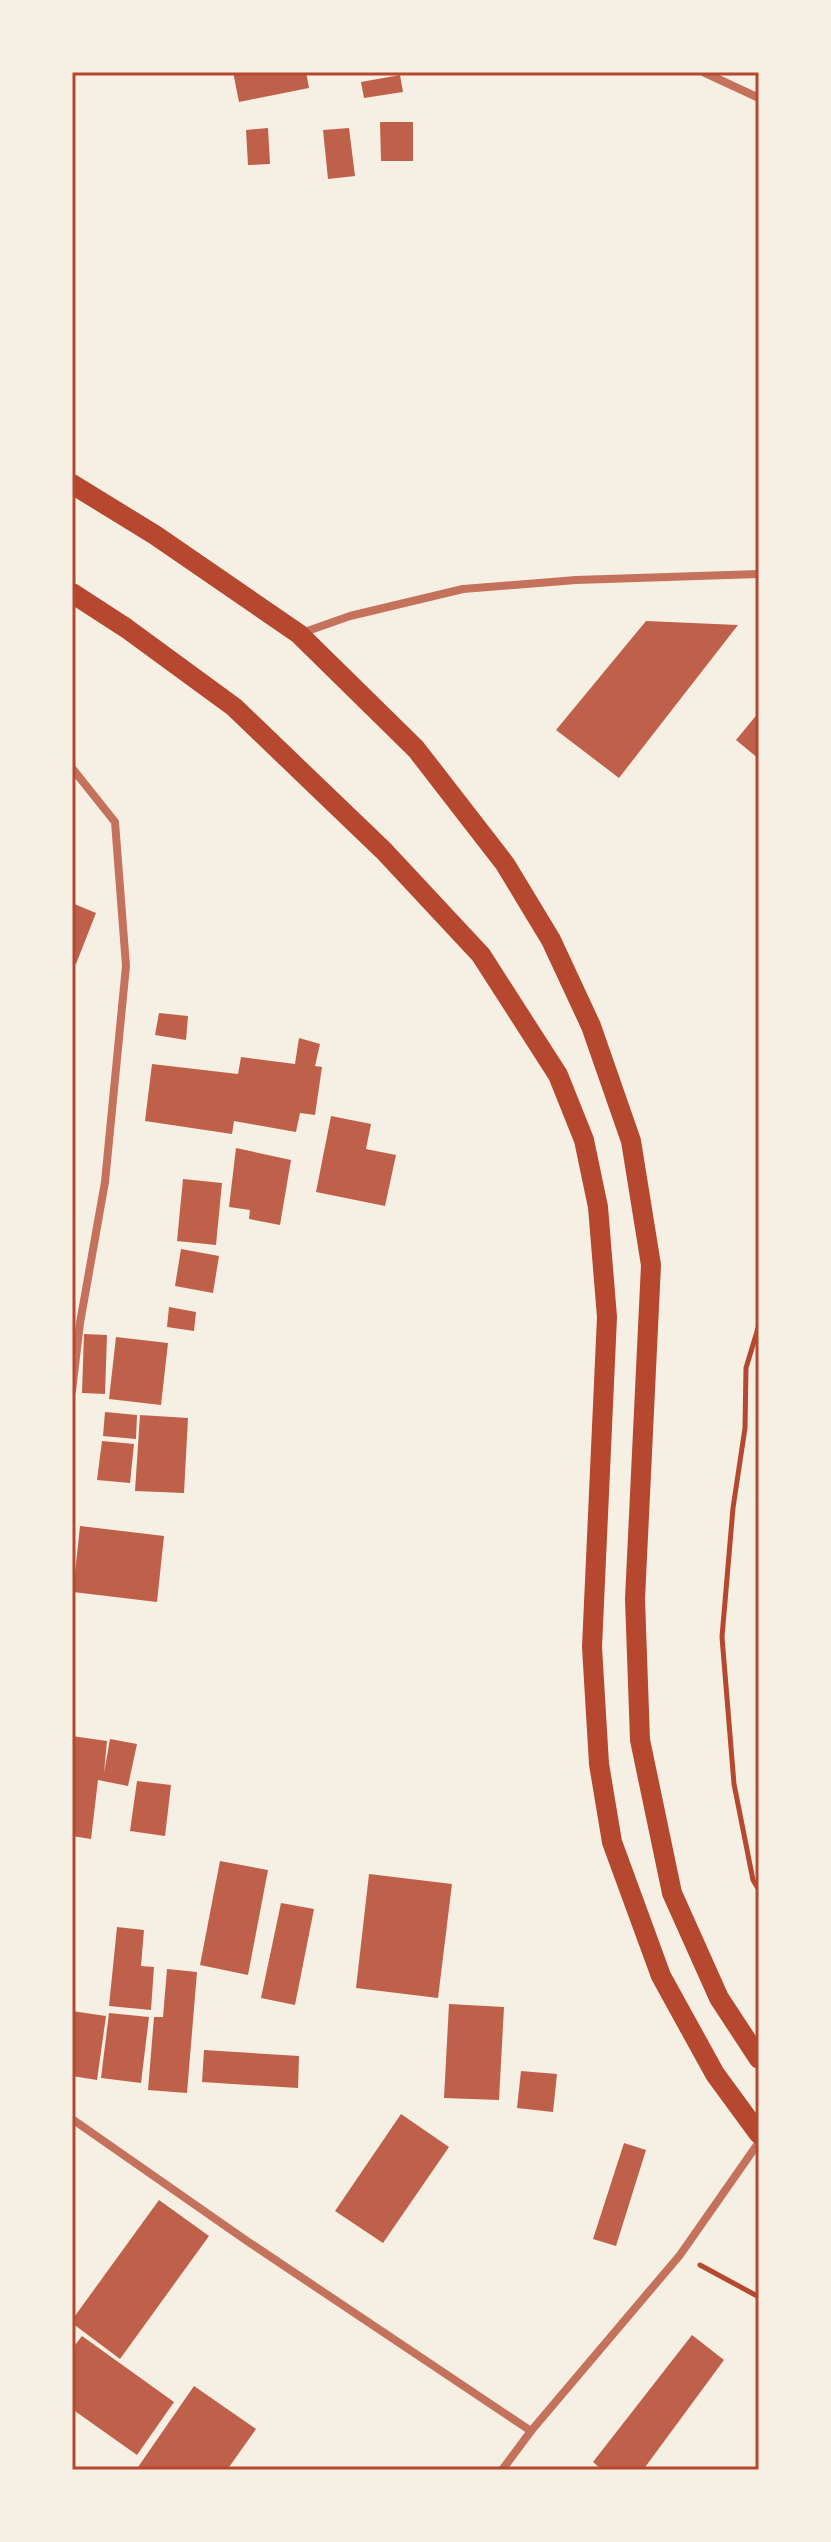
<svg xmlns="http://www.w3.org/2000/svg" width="831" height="2542" font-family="'DM Sans',sans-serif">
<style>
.building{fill:#bf614a}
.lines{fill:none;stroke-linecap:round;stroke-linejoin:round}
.path{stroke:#b5482f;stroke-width:5}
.minor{stroke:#c5725c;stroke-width:8}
.primary{stroke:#b5482f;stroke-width:20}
.neatline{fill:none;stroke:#b5482f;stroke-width:3}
</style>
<rect width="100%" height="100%" fill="#f6efe4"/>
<g class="building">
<path d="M233,72H306L309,88L239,102Z"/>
<path d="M400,75L403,92L364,98L361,82Z"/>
<path d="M380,122H413V161H381Z"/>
<path d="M268,128L270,164L248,165L246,130Z"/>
<path d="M349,128L355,176L328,179L323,130Z"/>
<path d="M646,621L738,625L619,778L556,730Z"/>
<path d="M759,712V759L736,740Z"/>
<path d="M72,903L96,913L76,964L72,962Z"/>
<path d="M159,1013L188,1016L186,1040L155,1035Z"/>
<path d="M299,1038L320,1044L315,1066L322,1067L315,1115L300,1113L296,1132L234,1121L232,1134L145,1121L152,1064L238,1074L241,1057L295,1064Z"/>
<path d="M331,1116L371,1124L366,1149L396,1155L385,1206L316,1192Z"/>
<path d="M236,1148L291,1160L280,1225L249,1219L250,1210L229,1207Z"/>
<path d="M183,1179L222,1183L216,1245L177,1241Z"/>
<path d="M181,1249L219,1256L213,1293L175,1286Z"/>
<path d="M169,1307L196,1312L194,1331L167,1327Z"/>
<path d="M84,1334L107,1335L105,1394L82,1393Z"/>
<path d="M116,1337L168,1343L161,1405L109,1399Z"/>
<path d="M105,1412L137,1415L136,1439L103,1436Z"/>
<path d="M140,1415L188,1418L184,1493L135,1491Z"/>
<path d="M102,1441L134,1444L130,1483L97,1480Z"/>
<path d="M80,1526L164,1536L157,1602L73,1592Z"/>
<path d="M72,1736L107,1741L104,1773L110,1739L137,1744L128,1786L98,1780L91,1839L72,1836Z"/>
<path d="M137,1781L171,1785L165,1836L130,1831Z"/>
<path d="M220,1861L268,1870L248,1975L200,1965Z"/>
<path d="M369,1874L452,1884L438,1998L356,1988Z"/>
<path d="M281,1903L314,1909L295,2005L261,1998Z"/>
<path d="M117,1927L144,1930L141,1966L154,1967L151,2010L109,2006Z"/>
<path d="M167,1969L197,1972L187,2093L148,2090L154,2017H163Z"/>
<path d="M449,2004L504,2007L499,2100L444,2098Z"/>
<path d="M72,2011L106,2016L97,2080L72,2076Z"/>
<path d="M109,2013L149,2017L141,2083L101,2078Z"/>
<path d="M204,2050L299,2056L298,2088L202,2082Z"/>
<path d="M521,2071L557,2074L553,2112L517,2108Z"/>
<path d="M401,2114L449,2147L383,2243L335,2211Z"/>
<path d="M624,2143L646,2150L616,2246L593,2239Z"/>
<path d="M159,2200L209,2236L120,2359L72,2323V2320Z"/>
<path d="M692,2335L724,2360L643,2470H602L593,2462Z"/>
<path d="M82,2336L174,2402L137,2455L72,2409V2349Z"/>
<path d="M194,2386L256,2429L227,2470H136Z"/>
</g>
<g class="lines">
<g class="path">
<path d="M759,1325L746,1368L745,1428L733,1508L722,1637L734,1784L753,1880L759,1890"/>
<path d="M700,2265L759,2297"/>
</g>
<g class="minor">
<path d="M703,72L759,98"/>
<path d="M299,634L350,616L463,589L576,580L759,574"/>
<path d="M72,768L115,822L126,966L105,1182L80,1323L72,1391"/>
<path d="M72,2119L247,2241L531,2431"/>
<path d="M502,2470L531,2431L680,2255L759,2142"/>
</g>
<g class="primary">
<path d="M72,484L155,535L299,634L416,749L505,864L551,940L591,1026L631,1141L651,1265L635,1599L640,1740L672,1893L719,1998L759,2059"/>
<path d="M72,593L126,628L234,707L384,851L481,955L558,1075L584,1140L598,1207L607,1317L592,1647L599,1764L612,1842L661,1976L715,2074L759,2134"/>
</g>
</g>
<rect width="831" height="2542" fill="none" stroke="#f6efe4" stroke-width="148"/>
<rect x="74" y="74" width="683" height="2394" class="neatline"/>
</svg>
